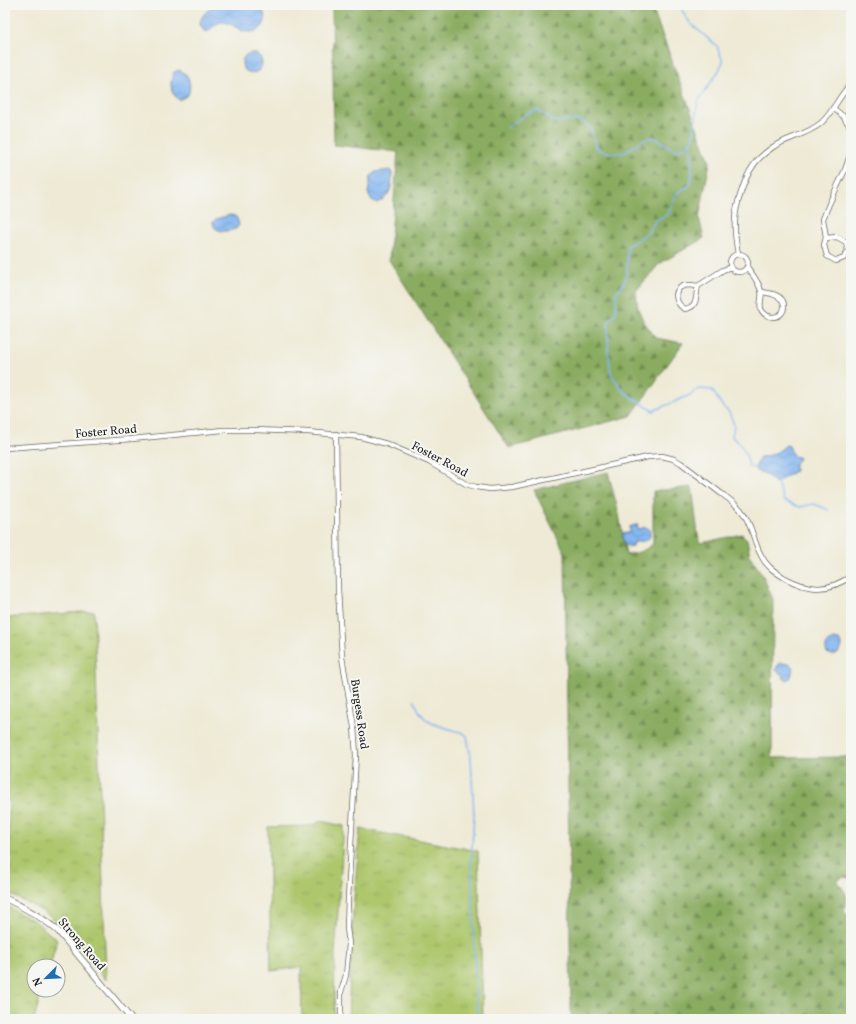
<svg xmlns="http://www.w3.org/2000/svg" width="856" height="1024" font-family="Vollkorn,serif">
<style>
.grass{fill:url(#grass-tufts);stroke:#657244}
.forest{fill:url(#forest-firs);stroke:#53643e}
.water{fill:url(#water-waves);stroke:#506986}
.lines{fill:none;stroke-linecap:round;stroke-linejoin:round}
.stream{stroke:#84b6f1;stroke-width:1.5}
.minor-casing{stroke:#66645d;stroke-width:6}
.tertiary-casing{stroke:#66645d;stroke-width:7}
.minor{stroke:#fff;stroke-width:4.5}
.tertiary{stroke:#fff;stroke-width:5.5}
.labels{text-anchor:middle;stroke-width:4;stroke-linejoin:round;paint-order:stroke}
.street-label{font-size:12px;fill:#1c1c1c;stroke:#f6f6f2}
</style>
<defs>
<pattern id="grass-tufts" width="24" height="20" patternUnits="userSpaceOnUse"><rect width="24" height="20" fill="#aec76d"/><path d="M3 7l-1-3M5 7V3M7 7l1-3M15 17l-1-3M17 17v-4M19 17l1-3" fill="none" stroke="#95aa5e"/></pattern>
<pattern id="forest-firs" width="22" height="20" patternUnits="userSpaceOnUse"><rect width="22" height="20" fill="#8aac60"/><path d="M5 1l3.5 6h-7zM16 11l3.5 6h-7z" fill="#708b4e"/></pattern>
<pattern id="water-waves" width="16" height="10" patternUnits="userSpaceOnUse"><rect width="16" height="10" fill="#84b6f1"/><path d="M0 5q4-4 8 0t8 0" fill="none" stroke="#719cce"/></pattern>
</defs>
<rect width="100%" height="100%" fill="#f6f6f2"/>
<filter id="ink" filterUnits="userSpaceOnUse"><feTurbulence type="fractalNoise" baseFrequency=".025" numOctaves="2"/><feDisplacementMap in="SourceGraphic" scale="8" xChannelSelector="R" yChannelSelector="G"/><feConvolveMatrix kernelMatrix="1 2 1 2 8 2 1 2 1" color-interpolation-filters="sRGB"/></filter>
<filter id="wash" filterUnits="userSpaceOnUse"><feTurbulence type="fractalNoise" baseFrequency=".012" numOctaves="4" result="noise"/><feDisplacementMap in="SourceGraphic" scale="16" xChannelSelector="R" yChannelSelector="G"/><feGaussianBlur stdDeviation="0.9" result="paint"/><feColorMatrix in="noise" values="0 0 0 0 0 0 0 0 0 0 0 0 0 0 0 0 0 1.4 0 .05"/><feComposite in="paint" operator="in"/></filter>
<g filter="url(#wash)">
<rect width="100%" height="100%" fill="#eeead5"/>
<g class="grass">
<path d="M94,611L106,980L54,919L39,909L11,895L5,674V618Z"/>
<path d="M320,821L344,826L335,953L334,1019H302L301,967L271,971L268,827L309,826L314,825Z"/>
<path d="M360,829L478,851L483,1019H348L353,912Z"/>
<path d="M5,905L36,922L57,940L50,966H34V990H42L34,1019H5Z"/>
</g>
<g class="forest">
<path d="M332,5H651L710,162L699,218L704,238L659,264L636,291L638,309L644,322L656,338L683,343L631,416L509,448L389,260L398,152L334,145Z"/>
<path d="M608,472L619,514L626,555C637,553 645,551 653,544V491L692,487L698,535L701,543L742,534L747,539L750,556L763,576L773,599L772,758L851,757V878L843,877L837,881C847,894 849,895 844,911L851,919V1019H571L565,553L534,490Z"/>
</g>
<g class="water">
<path d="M229,5H259C262,9 265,14 265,19C265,30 253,34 243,31C236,28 231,23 223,22C216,22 212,29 207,32L204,31L200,24C200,17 208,8 215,6C219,5 224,6 229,5Z"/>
<circle cx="252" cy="63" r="10"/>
<path d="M179,70C189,73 192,86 188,95L179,100C170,93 169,81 174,72Z"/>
<path d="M390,170L392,173C392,186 391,198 376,203L370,198L368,193L371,176L375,172Z"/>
<path d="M230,215L235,216L237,218L239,225L236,229C228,231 220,233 214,227L213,222L216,219Z"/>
<path d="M786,445L789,446L793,456L798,457L799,459L795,463V471L776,483L764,473L756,471L755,468L760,457C769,457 779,452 786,445Z"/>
<path d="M635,525H638L637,528L640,529L645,527L648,528C655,540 644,542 634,542L633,546L629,547L624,544L622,536L624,532L629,533L630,531L629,527Z"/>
<path d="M833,639L839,640L842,644C842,650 838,655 832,655L827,653C824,646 827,642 833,639Z"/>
<path d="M781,663L790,664L793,668L791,677L787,680L784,679L782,674L779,673L776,670L777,666Z"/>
</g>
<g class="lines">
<g class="stream">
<path d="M507,128L526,114L538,110L555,122L577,120L585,123L591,130L594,142L599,150L611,153H624L643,140L653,137L675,150L686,147L693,137L698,101L718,72L723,62L717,46L692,25L685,16L680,5"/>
<path d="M691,141L692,175L690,185L677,193L668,215L656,220C649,235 641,237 627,246V273L624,283L616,293V313L608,322V350L611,374L624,392L653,411L688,396L699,389L712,390L723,407L729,412L734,425L732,437C743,444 747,455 749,467L757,468"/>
<path d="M777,482L784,501L800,507L814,504L829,510"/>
<path d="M414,700L419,711L426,720L434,724L463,733L467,736L471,758L474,815L471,861L477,1019"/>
</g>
</g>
</g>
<g filter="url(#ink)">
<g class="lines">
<g class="minor-casing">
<g id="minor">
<path d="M833,108L843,116L851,128"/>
<path d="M826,238L837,237L846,242L848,251L844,258L836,261L827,256L824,245L826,237L823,219L829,204L845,170L851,152"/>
<path d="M738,254C736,243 734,232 735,221C735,207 745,177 753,166C757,159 766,152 773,147C788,137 807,135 821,123C833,113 839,95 851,84"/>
<circle cx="739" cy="263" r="9"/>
<path d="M747,267C752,274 759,282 761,291C763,296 759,303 761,309C766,321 785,319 784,305C783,295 770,293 762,292"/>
<path d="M698,286C692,285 686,284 681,287C672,293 677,305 685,309C699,307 695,296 698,286L723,270L731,267"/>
<path d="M336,434L338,589L342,657L354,727L356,755L348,899L347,928L349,944L346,975L341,992V1019"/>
<path d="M5,448L132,439L223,430H255L308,432L361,437L387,444L429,462L466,484L476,487L490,489L512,487L648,457L662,456L674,459L681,463C693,472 706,482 718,491C726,497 735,503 741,510C752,523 753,541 761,555C766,566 775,572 785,578C809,591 829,592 851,576"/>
</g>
</g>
<g class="tertiary-casing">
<path id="tertiary" d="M5,898C24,908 43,917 59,932L131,1019"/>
</g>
<use href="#minor" class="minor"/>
<use href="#tertiary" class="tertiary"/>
</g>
</g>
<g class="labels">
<g class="street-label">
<text transform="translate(106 431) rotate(-5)" y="4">Foster Road</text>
<text transform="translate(440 459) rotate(28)" y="4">Foster Road</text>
<text transform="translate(360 714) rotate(82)" y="4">Burgess Road</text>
<text transform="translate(82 944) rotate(49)" y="4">Strong Road</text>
</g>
</g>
<rect width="856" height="1024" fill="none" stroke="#f6f6f2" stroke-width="20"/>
<g transform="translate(46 978) rotate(246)"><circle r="19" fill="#f6f6f2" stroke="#9f9f9c"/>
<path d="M0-3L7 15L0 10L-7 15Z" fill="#1f6fb2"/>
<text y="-6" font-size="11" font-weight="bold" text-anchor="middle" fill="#1c1c1c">N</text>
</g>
</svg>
